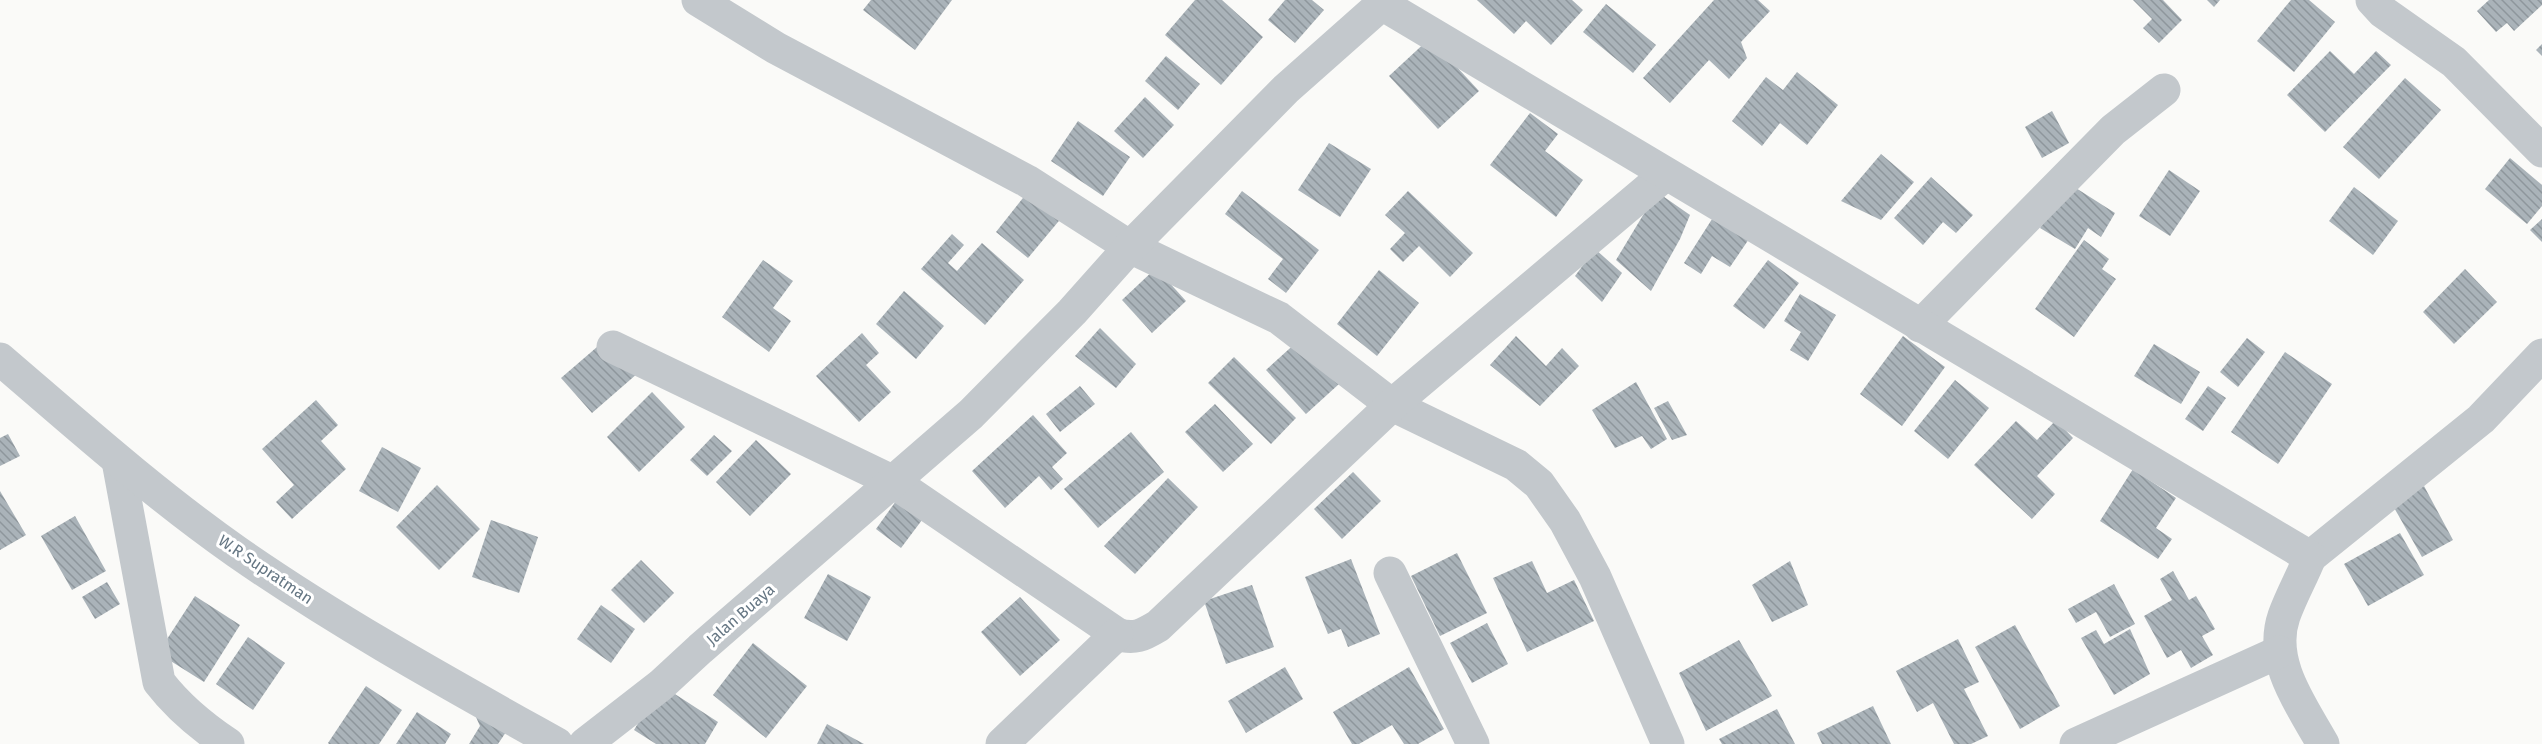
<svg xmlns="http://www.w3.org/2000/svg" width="2542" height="744" font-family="'Fira Sans',sans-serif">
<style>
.building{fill:url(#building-back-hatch)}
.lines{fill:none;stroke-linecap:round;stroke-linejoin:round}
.minor{stroke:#c3c8cc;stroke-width:33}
.tertiary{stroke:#c3c8cc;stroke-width:33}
.labels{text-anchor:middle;stroke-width:6;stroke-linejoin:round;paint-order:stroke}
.street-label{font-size:16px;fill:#657683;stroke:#fff}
</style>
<defs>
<pattern id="building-back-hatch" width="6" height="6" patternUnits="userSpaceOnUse" patternTransform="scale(1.5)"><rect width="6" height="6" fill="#aab3b9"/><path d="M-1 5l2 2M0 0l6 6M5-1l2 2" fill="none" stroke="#8e969c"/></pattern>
</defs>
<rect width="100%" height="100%" fill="#fafaf8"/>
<g class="building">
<path d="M871,0H952L915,50L863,10Z"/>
<path d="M1195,0H1222L1263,37L1221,85L1165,35Z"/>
<path d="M1285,0H1312L1324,10L1295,43L1268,20Z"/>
<path d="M1477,0H1572L1583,10L1551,45L1526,21L1514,34Z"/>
<path d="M1714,0H1758L1770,11L1741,42L1747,58L1729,79L1709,60L1670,103L1643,78Z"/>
<path d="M2133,0H2163L2182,20L2159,43L2143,28L2152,19Z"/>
<path d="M2207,0H2220L2214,7Z"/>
<path d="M2291,0H2309L2335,22L2294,72L2257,41Z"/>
<path d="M2489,0H2542V5L2514,31L2507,23L2496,32L2477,11Z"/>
<path d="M1606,4L1656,45L1633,73L1583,32Z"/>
<path d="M1430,38L1479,91L1438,129L1389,76Z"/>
<path d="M2542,44V56L2536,50Z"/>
<path d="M2330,51L2354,74L2376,51L2391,65L2325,132L2287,95Z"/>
<path d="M1166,56L1200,84L1178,110L1145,81Z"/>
<path d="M1797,72L1838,105L1807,145L1780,123L1762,146L1732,121L1766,77L1783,90Z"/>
<path d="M2405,78L2441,110L2379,179L2343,147Z"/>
<path d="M1145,97L1174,125L1143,158L1114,131Z"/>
<path d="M2052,111L2069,143L2042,158L2025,127Z"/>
<path d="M1530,113L1558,134L1545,151L1583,180L1556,217L1490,165Z"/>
<path d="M1078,121L1130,157L1103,196L1051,161Z"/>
<path d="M1329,143L1371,169L1340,217L1298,190Z"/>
<path d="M1881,154L1914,182L1881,220L1841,201Z"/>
<path d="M2510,158L2542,185V206L2527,224L2485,189Z"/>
<path d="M2169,170L2200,191L2170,236L2139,216Z"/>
<path d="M1931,177L1973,215L1956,233L1943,222L1923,245L1894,218Z"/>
<path d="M2068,183L2115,213L2101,237L2088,228L2075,249L2040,228Z"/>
<path d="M2354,187L2398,221L2373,255L2329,221Z"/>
<path d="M1030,189L1063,216L1028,258L996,232Z"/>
<path d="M1242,191L1319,250L1286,293L1268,279L1283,259L1225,214Z"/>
<path d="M1408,191L1473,253L1450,277L1419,246L1403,262L1390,249L1405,233L1385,215Z"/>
<path d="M1657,192L1690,215L1680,239L1651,291L1616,260Z"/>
<path d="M1714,216L1749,239L1730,267L1712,256L1701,274L1684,263Z"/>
<path d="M2542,219V242L2530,230Z"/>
<path d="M952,234L964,245L948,263L957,271L982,243L1024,280L985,325L921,269Z"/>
<path d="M2084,240L2109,259L2102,269L2116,279L2074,337L2035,309Z"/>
<path d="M1595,249L1622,273L1602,302L1575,276Z"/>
<path d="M763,260L793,281L773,308L791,321L769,352L722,317Z"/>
<path d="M1768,260L1799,283L1764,329L1733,306Z"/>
<path d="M1156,268L1186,301L1152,333L1122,300Z"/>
<path d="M2465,269L2497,302L2454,344L2423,312Z"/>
<path d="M1379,270L1419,303L1377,356L1337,324Z"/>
<path d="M904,291L944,326L916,359L876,324Z"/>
<path d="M1800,294L1836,315L1808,361L1790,350L1801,332L1784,321Z"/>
<path d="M1100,328L1136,364L1116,388L1075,356Z"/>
<path d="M862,333L879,353L866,365L891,392L859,422L816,376Z"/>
<path d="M1516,336L1546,366L1562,348L1579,366L1540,406L1490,365Z"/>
<path d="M1903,336L1945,367L1902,426L1860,394Z"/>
<path d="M2247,338L2265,352L2238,387L2220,372Z"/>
<path d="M1299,340L1339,384L1306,414L1266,370Z"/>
<path d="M2154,344L2200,372L2181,404L2134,376Z"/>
<path d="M597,347L638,373L592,413L561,378Z"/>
<path d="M2285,352L2332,384L2278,464L2231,432Z"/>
<path d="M1234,357L1296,418L1271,444L1208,383Z"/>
<path d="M1955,380L1989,408L1948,459L1914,431Z"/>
<path d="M1636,382L1667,439L1651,449L1642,436L1615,448L1592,410Z"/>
<path d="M1080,386L1095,404L1060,432L1046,414Z"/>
<path d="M2208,386L2226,398L2203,431L2185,419Z"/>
<path d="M652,392L685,427L639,472L607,437Z"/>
<path d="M316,400L338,425L321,441L346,469L292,519L276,502L294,485L262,449Z"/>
<path d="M1668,401L1687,435L1672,440L1654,408Z"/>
<path d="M1215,404L1253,444L1223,472L1185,432Z"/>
<path d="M1033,415L1067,453L1052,467L1063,479L1051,490L1039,476L1005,508L972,471Z"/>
<path d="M2056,420L2073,438L2037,476L2055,494L2032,519L1974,465L2016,421L2037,440Z"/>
<path d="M1131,432L1164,472L1098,528L1064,489Z"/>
<path d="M8,434L20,456L0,466V438Z"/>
<path d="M714,435L732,451L707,476L690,460Z"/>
<path d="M756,440L791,474L750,516L716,482Z"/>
<path d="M382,447L421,468L398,512L359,491Z"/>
<path d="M2133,469L2176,498L2156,528L2172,539L2158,559L2100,521Z"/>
<path d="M1353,472L1381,501L1342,539L1314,509Z"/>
<path d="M1168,478L1198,507L1135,574L1104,546Z"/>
<path d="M437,485L480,529L439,570L396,527Z"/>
<path d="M2424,486L2453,540L2422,557L2392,504Z"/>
<path d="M0,491L26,535L0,550Z"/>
<path d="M896,501L922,520L901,548L876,529Z"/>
<path d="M75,516L106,571L72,590L41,536Z"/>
<path d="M491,520L538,537L519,593L472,577Z"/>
<path d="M2400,533L2424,575L2368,606L2344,564Z"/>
<path d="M1457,553L1487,613L1440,636L1411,576Z"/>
<path d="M1351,559L1380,634L1348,647L1341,629L1328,634L1305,577Z"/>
<path d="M641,560L674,593L644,623L611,590Z"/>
<path d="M1532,561L1547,593L1574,580L1594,621L1527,652L1493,578Z"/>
<path d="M1790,561L1808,605L1772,622L1752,585Z"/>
<path d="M2173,571L2189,600L2196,596L2215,629L2202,636L2213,655L2191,668L2181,650L2167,658L2144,616L2172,600L2160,579Z"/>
<path d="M828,574L871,597L847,641L804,618Z"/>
<path d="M107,582L120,604L95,619L82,597Z"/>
<path d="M2114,584L2135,624L2110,637L2096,612L2076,623L2068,609Z"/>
<path d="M1252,585L1274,647L1226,664L1204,601Z"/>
<path d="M195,596L240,625L204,682L158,653Z"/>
<path d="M1020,597L1060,640L1020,676L981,632Z"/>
<path d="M601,605L635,629L611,663L577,639Z"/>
<path d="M1487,623L1508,664L1472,683L1450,643Z"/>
<path d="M2015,625L2060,706L2020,729L1975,647Z"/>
<path d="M2130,629L2150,674L2114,695L2081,638L2096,630L2104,644Z"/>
<path d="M248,637L285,663L253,710L216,684Z"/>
<path d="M1958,639L1979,682L1964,689L1988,736L1971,744H1954L1933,703L1917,712L1896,671Z"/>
<path d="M1739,640L1772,696L1706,731L1679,673Z"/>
<path d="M753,643L807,686L766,738L713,695Z"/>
<path d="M1285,667L1303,699L1246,733L1228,701Z"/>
<path d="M1409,667L1444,729L1418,744H1404L1392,725L1359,744H1352L1333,712Z"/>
<path d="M661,685L718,722L705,744H656L634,730Z"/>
<path d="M366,686L402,710L379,744H329L328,743Z"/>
<path d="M471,706L506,732L498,744H469L480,726Z"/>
<path d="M1873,706L1891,744H1822L1817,733Z"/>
<path d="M1777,709L1795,744H1722L1719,739Z"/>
<path d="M417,712L451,734L445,744H396Z"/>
<path d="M827,724L864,744H817Z"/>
</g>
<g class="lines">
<g class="minor">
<path d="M698,0L776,48L1027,181L1130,247L1279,318L1392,405L1516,465L1539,484L1565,521L1595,577L1668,744"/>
<path d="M2372,0L2383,12L2454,62L2542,151"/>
<path d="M1920,326L2113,130L2164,90"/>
<path d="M613,347L892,481L1117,634C1134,640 1143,635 1158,626L1392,405L1666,174"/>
<path d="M118,461L159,682C179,708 201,726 228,744"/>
<path d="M2310,557L2481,419L2542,355"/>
<path d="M1390,573L1473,744"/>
<path d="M585,744L661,685L700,649L971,414L1072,312L1130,247L1286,89L1382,4L2310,557C2302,577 2291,596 2284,616C2268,662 2302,706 2323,744"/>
<path d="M1002,744L1117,634"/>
<path d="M2076,744L2279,652"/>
</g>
<path class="tertiary" d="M0,359C77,425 153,493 237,552C339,623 448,683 557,744"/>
</g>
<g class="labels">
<g class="street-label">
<text transform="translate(266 569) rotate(34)" y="6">W.R Supratman</text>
<text transform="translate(740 614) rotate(-41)" y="6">Jalan Buaya</text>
</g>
</g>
</svg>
